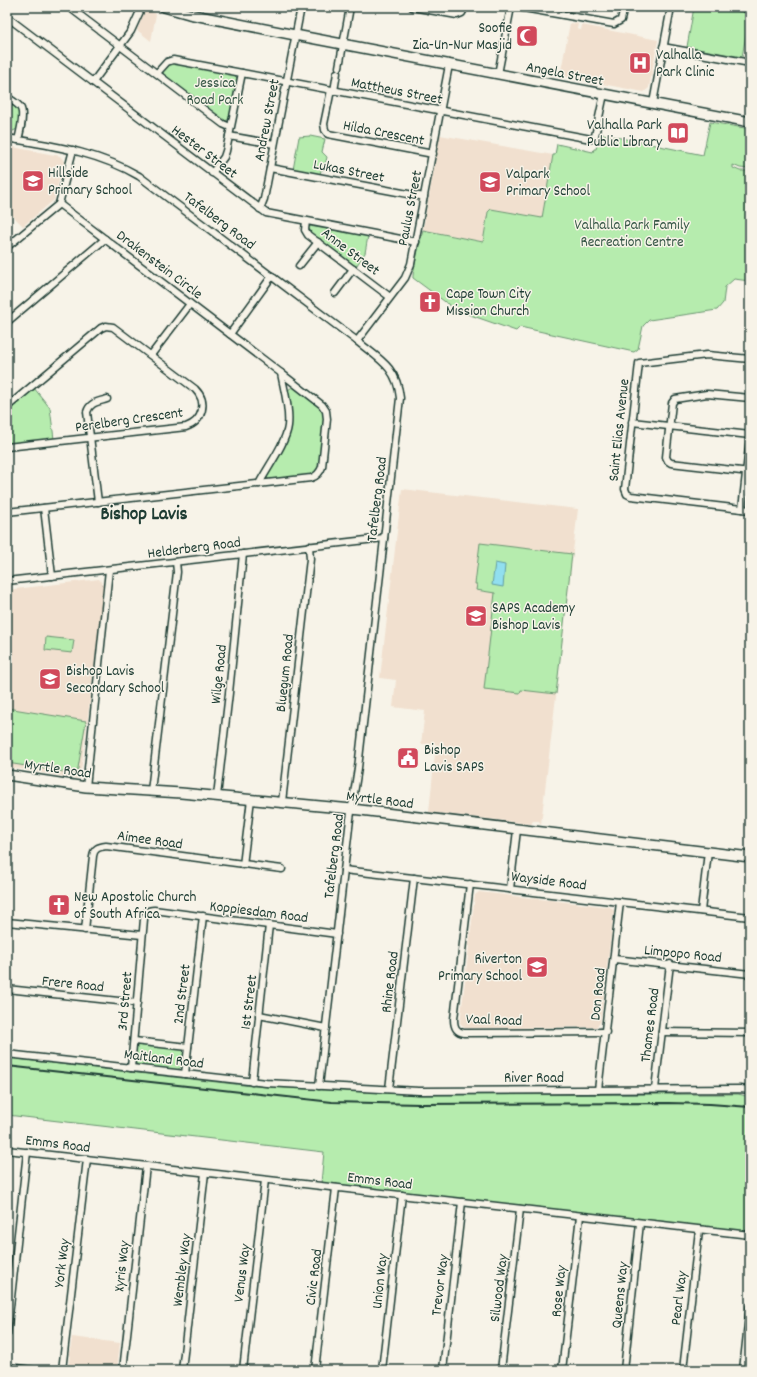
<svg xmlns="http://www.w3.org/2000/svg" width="757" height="1377" font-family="Dekko,sans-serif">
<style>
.built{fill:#f1e0cf}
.green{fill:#b6ecae;stroke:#6a9471}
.water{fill:#91dfef;stroke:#639ea4}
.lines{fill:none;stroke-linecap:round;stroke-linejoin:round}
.street-casing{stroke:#1f3d34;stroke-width:9}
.secondary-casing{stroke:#1f3d34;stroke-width:12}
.street{stroke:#f7f3e8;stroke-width:6}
.secondary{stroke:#f7f3e8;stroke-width:9}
.rail{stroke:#1f3d34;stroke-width:2}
.labels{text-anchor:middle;stroke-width:3;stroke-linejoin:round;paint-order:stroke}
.poi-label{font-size:15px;fill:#1f3d34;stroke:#f7f3e8;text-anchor:start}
.street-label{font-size:15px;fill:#1f3d34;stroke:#f7f3e8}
.park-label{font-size:15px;fill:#365746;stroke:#f7f3e8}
.district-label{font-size:19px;font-weight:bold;fill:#1f3d34;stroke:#f7f3e8}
</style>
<rect width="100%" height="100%" fill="#f7f3e8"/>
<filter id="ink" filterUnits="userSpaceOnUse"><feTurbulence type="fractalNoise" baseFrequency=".025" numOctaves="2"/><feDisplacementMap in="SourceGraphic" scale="8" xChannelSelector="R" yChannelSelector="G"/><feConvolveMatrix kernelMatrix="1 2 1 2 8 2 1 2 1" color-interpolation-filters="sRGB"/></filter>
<g filter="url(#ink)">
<g class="built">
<path d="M150,11L156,14L151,41L137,30L144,13Z"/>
<path d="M570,23L578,24L577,29L581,30L582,25L658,40L649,88L644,92L560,76Z"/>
<path d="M440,135L553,155L542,218L491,209L488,212L483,242L423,230Z"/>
<path d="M7,146L60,156L64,161L54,200L23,226L11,214L7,213Z"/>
<path d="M402,489L578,509L541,824L539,821H533L531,824L429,812L436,744H421L425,711L393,707L396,680L380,678Z"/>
<path d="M99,579L102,583L104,588L80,779L7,767V590Z"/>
<path d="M479,892L610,907L614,911L600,1023L596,1027L465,1028L460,1023L475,895Z"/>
<path d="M72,1337L120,1343L117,1370H68Z"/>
</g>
<g class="green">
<path d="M694,7H719L750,13L742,57L687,47Z"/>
<path d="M171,62L233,74L237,78V82L230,117L228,120L223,121L166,78L163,73V69Z"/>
<path d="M7,101C22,112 20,111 17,129L11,132L7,131Z"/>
<path d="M710,122L750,129V169L740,168L733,165V168L740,171H750V281L734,279L725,287L723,303L717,310L649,320L643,326L638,349L634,352L520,327L516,331L456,310L413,278C412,274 421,238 423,230L483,242L488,212L491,209L542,218L553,155H555L557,144L593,152L594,149H596L598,141H600L602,134L703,155Z"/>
<path d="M310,136L325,139L322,152L327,157L324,170H321L320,175L293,170L299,137Z"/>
<path d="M309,226L368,236L365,253L355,268L310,233L308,230Z"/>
<path d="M292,387L295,388L323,410L325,419L319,468L317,472L311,475L271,480L268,479L266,476L286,442L287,391Z"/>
<path d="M34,388L50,408L54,439L7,445V410Z"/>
<path d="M480,543L572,554L556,694L521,690L520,693L484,689L495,593L476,590L477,584H475Z"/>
<path d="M46,637L74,640L72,653L45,650Z"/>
<path d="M7,708L86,721L77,774L7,763Z"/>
<path d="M136,1044L184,1049L183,1066L177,1070L139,1066C132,1061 135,1052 136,1044Z"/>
<path d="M7,1058L252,1086L423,1095L738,1094L750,1097V1233L321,1183L324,1152L7,1115Z"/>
</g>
<path class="water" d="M495,563L505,565L503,587L492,585Z"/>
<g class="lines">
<g class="street-casing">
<g id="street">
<path d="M69,7L223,124L230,127"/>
<path d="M412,7L457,15L462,13L465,7"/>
<path d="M518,7L614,24L621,20L624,7"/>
<path d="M739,7L750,9"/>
<path d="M7,17L266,213L416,242"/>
<path d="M663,47L750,63"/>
<path d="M339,67L350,7"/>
<path d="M157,73L167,62L173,60L591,139L595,136L604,94"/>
<path d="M498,74L511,7"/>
<path d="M93,82L131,31L142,7"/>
<path d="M331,90L324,124L325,130L328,134L433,154"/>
<path d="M334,91L337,73"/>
<path d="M7,97C11,100 17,103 20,107C25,113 20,132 18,140"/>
<path d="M653,103L671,7"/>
<path d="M229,136L274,144"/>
<path d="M7,138C54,146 98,152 139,176L357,341C379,359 397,367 400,398L358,768L350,819L319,1086"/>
<path d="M270,168L424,197"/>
<path d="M212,173L224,157L226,151L242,73"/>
<path d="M59,204L281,373C284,390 290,409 288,426C286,443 267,468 259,484"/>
<path d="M260,209L264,199L301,7"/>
<path d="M306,221L305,230L308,235L390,297"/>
<path d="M7,247L59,204L73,150"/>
<path d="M299,266L318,242"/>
<path d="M335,293L353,269"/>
<path d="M7,322L105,239"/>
<path d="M230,334L272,276"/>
<path d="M357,341L405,278L411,264L449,65"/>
<path d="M151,355L190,304"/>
<path d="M750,359L707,355L639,363L625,489L627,494L631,496L750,510"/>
<path d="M750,398L707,394L675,399L672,403L666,457L668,461L671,463L750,472"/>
<path d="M7,407L101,328L106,326L113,327L195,389C208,402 203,421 186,427L7,447"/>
<path d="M632,422L750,435"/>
<path d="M98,502L87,412C90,402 98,402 107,399"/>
<path d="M44,508L52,576"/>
<path d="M742,509L750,438"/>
<path d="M7,512L311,478C317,476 320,473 322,467L327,419L326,411L322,405L281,373"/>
<path d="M7,581L384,538"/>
<path d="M86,787L109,570"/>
<path d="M151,791L177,572L176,562"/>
<path d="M217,796L229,693L243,554"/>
<path d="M282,802L310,559L309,546"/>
<path d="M243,865L251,799"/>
<path d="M344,870L750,917"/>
<path d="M470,884L454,1019C454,1027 456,1032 464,1033L606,1032"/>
<path d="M510,889L517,830"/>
<path d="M701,911L708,852"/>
<path d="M7,922L142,935"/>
<path d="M85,930L93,856C94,848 99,847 106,846L282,869"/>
<path d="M614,959L750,974"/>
<path d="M7,989L137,1003"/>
<path d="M259,1015L326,1028"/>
<path d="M662,1032L750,1033"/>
<path d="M134,1041L188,1047"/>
<path d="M7,1054L266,1083L419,1091L740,1089L750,1090"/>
<path d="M131,1068L144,919C145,913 148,910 154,910L337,934"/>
<path d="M185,1074L203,916"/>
<path d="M252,1082L269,925"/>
<path d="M389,1089L414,878"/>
<path d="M655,1089L670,964"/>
<path d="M598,1090L620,902"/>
<path d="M7,1150L750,1235"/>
<path d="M7,1334L27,1152"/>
<path d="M7,1367L32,1370"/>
<path d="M62,1370L87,1159"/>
<path d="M123,1370L146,1166"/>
<path d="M182,1370L205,1173"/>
<path d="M243,1370L265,1180"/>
<path d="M315,1370L336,1188"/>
<path d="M382,1370L402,1195"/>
<path d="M443,1370L462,1202"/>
<path d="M501,1370L520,1209"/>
<path d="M562,1370L580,1216"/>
<path d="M624,1370L640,1223"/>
<path d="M683,1370L699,1230"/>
<path d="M743,1370L750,1306"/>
</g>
</g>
<g class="secondary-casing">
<g id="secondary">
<path d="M164,7L189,14L295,35L750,122"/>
<path d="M7,775L86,787L181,793L352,809L750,857"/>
</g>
</g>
<use href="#street" class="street"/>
<use href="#secondary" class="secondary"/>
<path class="rail" d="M7,1066L332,1102L420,1104L668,1103L710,1104L750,1107"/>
</g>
</g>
<defs>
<g id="mosque-square" transform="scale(1.15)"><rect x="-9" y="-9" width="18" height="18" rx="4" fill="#d1495b" stroke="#f7f3e8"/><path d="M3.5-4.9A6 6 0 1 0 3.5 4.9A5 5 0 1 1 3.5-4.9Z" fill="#fff"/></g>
<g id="hospital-square" transform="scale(1.15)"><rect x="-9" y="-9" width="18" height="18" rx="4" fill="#d1495b" stroke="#f7f3e8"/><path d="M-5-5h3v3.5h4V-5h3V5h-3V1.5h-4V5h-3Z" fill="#fff"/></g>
<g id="library-square" transform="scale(1.15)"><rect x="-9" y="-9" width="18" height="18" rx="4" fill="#d1495b" stroke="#f7f3e8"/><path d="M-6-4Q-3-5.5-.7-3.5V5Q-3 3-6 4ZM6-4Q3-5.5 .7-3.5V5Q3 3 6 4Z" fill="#fff"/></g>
<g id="school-square" transform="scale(1.15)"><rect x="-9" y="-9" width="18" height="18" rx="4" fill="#d1495b" stroke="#f7f3e8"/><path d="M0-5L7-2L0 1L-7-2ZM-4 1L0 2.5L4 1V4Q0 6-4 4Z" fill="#fff"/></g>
<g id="church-square" transform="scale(1.15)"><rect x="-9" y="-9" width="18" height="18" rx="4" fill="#d1495b" stroke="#f7f3e8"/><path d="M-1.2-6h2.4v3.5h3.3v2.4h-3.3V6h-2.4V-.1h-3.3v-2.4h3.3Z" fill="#fff"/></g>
<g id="university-square" transform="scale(1.15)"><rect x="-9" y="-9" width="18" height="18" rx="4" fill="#d1495b" stroke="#f7f3e8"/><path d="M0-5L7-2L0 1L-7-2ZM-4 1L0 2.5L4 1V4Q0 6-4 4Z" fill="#fff"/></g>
<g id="civic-square" transform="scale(1.15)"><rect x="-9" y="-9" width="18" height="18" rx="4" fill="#d1495b" stroke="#f7f3e8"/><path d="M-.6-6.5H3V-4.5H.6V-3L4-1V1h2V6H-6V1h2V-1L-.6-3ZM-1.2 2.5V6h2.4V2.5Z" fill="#fff"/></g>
</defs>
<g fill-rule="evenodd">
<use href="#mosque-square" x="527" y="36"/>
<use href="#hospital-square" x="640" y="63"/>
<use href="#library-square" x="678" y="133"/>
<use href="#school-square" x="33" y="181"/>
<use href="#school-square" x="490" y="182"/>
<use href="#church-square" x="430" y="302"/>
<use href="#university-square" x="476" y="616"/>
<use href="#school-square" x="50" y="679"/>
<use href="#civic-square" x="408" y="758"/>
<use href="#church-square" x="59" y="905"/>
<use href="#school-square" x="537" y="967"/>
</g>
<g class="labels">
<g class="poi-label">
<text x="512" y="32" text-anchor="end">Soofie<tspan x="512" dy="17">Zia-Un-Nur Masjid</tspan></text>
<text x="656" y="59">Valhalla<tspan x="656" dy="17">Park Clinic</tspan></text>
<text x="662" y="129" text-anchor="end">Valhalla Park<tspan x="662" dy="17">Public Library</tspan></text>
<text x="48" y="177">Hillside<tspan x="48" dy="17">Primary School</tspan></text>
<text x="506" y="178">Valpark<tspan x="506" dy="17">Primary School</tspan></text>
<text x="446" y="298">Cape Town City<tspan x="446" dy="17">Mission Church</tspan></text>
<text x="492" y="612">SAPS Academy<tspan x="492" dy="17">Bishop Lavis</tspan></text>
<text x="66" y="675">Bishop Lavis<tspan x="66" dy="17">Secondary School</tspan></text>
<text x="424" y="754">Bishop<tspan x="424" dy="17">Lavis SAPS</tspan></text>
<text x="74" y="901">New Apostolic Church<tspan x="74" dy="17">of South Africa</tspan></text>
<text x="522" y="963" text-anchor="end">Riverton<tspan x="522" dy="17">Primary School</tspan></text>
</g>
<g class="street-label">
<text transform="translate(565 73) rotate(11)" y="5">Angela Street</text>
<text transform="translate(397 90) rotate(11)" y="5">Mattheus Street</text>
<text transform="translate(266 120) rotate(-79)" y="5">Andrew Street</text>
<text transform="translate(384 132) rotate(11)" y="5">Hilda Crescent</text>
<text transform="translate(205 151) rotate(37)" y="5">Hester Street</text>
<text transform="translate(349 170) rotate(11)" y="5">Lukas Street</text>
<text transform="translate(409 208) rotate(-79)" y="5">Paulus Street</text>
<text transform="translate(220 220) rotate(37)" y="5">Tafelberg Road</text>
<text transform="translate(351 251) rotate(37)" y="5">Anne Street</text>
<text transform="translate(160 264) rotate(37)" y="5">Drakenstein Circle</text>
<text transform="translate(129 419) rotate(-8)" y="5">Perelberg Crescent</text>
<text transform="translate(618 430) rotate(-84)" y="5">Saint Elias Avenue</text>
<text transform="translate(376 499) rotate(-83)" y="5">Tafelberg Road</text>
<text transform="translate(194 547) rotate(-7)" y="5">Helderberg Road</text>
<text transform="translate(284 673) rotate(-84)" y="5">Bluegum Road</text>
<text transform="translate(218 674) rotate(-84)" y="5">Wilge Road</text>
<text transform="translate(58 768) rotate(8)" y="5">Myrtle Road</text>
<text transform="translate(380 799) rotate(7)" y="5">Myrtle Road</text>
<text transform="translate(150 839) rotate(8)" y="5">Aimee Road</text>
<text transform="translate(333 856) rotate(-83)" y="5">Tafelberg Road</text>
<text transform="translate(549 880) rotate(7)" y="5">Wayside Road</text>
<text transform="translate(259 911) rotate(7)" y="5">Koppiesdam Road</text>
<text transform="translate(683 953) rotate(6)" y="5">Limpopo Road</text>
<text transform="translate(389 982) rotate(-83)" y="5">Rhine Road</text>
<text transform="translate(73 983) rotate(6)" y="5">Frere Road</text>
<text transform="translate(181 994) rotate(-83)" y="5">2nd Street</text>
<text transform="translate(597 994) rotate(-84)" y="5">Don Road</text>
<text transform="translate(124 1001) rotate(-85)" y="5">3rd Street</text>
<text transform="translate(248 1002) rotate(-83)" y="5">1st Street</text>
<text transform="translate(494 1019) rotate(2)" y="5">Vaal Road</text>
<text transform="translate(649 1025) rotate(-83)" y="5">Thames Road</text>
<text transform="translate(164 1058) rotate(7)" y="5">Maitland Road</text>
<text x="534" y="1082">River Road</text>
<text transform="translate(58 1143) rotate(7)" y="5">Emms Road</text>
<text transform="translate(380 1180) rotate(7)" y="5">Emms Road</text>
<text transform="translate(61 1263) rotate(-83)" y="5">York Way</text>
<text transform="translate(121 1266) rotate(-84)" y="5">Xyris Way</text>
<text transform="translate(181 1270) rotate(-83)" y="5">Wembley Way</text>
<text transform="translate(241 1273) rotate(-83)" y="5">Venus Way</text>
<text transform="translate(313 1277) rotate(-83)" y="5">Civic Road</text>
<text transform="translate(379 1281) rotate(-84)" y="5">Union Way</text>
<text transform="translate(439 1285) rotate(-83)" y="5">Trevor Way</text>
<text transform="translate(498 1288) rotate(-83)" y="5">Silwood Way</text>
<text transform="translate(558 1291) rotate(-84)" y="5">Rose Way</text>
<text transform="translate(619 1295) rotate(-84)" y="5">Queens Way</text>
<text transform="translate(678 1298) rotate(-83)" y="5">Pearl Way</text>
</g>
<g class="park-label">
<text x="215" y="87">Jessica<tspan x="215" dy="17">Road Park</tspan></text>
<text x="632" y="229">Valhalla Park Family<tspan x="632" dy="17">Recreation Centre</tspan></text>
</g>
<g class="district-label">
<text x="144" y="519">Bishop Lavis</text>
</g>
</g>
<rect width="757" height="1377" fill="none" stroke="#f7f3e8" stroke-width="24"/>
<rect x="12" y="12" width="733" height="1353" fill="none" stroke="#1f3d34" stroke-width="1.5" filter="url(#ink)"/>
</svg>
